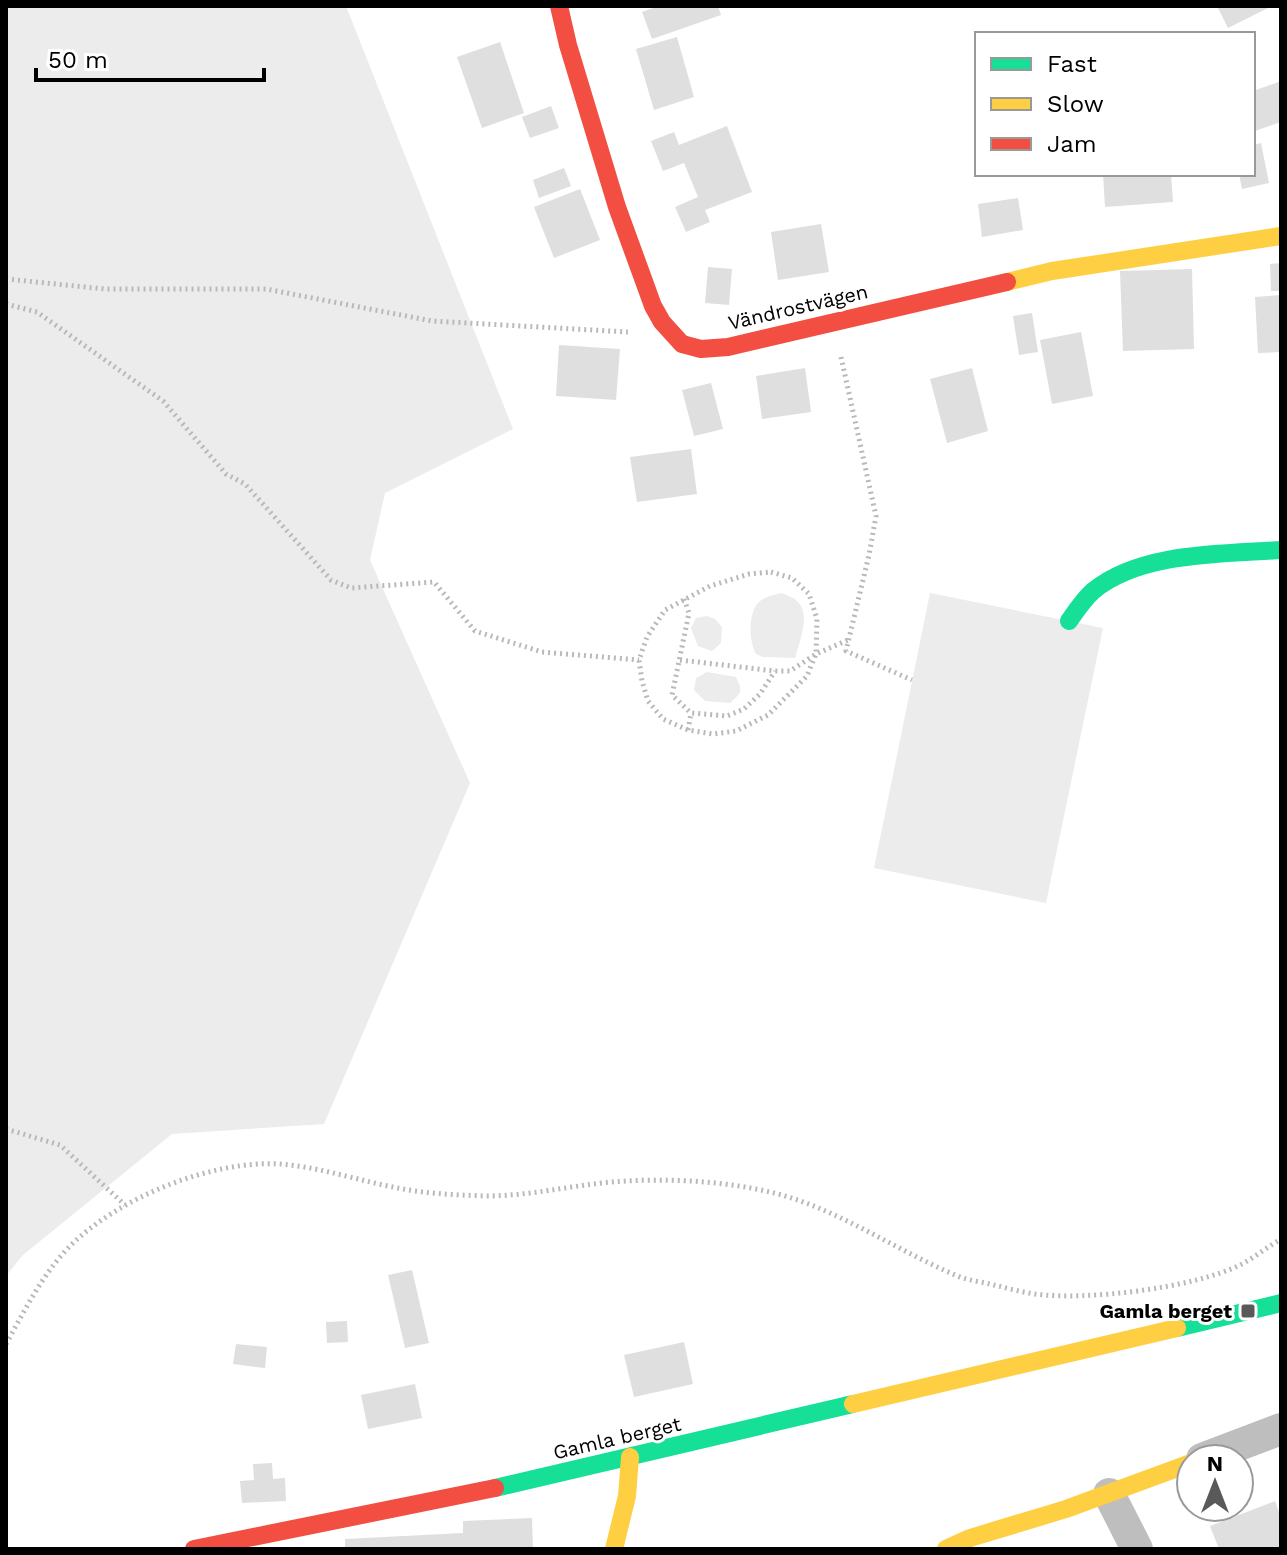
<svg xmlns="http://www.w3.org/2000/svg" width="1287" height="1555" font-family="'Work Sans',sans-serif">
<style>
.green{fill:#ececec}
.building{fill:#dfdfdf}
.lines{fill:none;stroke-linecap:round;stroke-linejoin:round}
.path{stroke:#b9b9b9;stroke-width:5;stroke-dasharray:2 4;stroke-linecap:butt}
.street{stroke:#bebebe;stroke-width:32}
.fast{stroke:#16e098;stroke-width:18}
.slow{stroke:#ffcf43;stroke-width:18}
.jam{stroke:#f24e42;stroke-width:18}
.poi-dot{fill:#595959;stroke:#fff;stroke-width:3}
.labels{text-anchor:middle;stroke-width:6;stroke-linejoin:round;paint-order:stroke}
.street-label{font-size:20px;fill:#000;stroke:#fff}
.poi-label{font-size:20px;font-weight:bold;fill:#000;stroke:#fff;text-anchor:end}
</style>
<rect width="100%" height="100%" fill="#fff"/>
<g class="green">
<path d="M6,6H346L513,429L385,493L370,560L470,783L324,1124L172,1134L23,1255L6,1276Z"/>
<path d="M781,593C786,595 794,597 798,602C811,615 799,643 795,658L763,657L756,654C749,641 748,617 757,604C763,597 773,595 781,593Z"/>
<path d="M930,593L1103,628L1046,903L874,868Z"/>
<path d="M707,616L715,619L722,627L721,643L712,651L698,646L691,628L696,618Z"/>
<path d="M707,672L736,677C743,692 742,692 730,703L705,701L694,690L696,678Z"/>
</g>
<g class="building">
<path d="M659,6H718L721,15L652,39L642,12Z"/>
<path d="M1217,6H1272L1228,28Z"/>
<path d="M677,37L694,97L654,110L636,49Z"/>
<path d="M500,42L524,113L482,128L457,57Z"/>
<path d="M1281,81V122L1255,131L1253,126V91Z"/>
<path d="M551,106L559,128L530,138L522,117Z"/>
<path d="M727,126L752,192L705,210L710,222L686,232L675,207L698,197L684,163L663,171L651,141L674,132L679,145Z"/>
<path d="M1261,143L1269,183L1242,189L1239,174H1253V145Z"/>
<path d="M564,168L571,186L539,198L533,180Z"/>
<path d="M1103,174H1171L1173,202L1105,207Z"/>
<path d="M580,189L600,240L554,258L534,207Z"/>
<path d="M1018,198L1023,230L982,237L978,204Z"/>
<path d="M821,224L829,272L778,280L771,232Z"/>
<path d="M1281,263V291H1271L1270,264Z"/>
<path d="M708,267L732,269L729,305L705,303Z"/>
<path d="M1192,269L1194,349L1123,351L1120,271Z"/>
<path d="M1281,295V352L1258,353L1255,297Z"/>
<path d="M1032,313L1038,352L1019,355L1013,316Z"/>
<path d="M1081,332L1093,396L1052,404L1040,340Z"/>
<path d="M559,345L620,349L616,400L556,396Z"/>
<path d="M805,368L811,412L762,419L756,376Z"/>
<path d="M972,368L988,431L947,443L930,379Z"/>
<path d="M711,383L723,429L694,436L682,390Z"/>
<path d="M691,449L697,494L637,502L630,457Z"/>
<path d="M412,1270L429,1343L405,1348L388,1275Z"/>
<path d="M347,1321L348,1342L327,1343L326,1322Z"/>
<path d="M684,1342L693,1384L634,1397L624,1355Z"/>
<path d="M236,1344L267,1347L265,1368L233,1364Z"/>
<path d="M415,1384L422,1418L368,1429L361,1395Z"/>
<path d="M272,1463L273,1479L285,1478L286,1501L242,1503L240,1481L254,1480L253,1464Z"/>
<path d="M1275,1501L1281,1517V1549H1219L1210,1526Z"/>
<path d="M532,1518L533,1549H345V1539L463,1533V1521Z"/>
</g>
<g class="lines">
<g class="path">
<path d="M6,279L105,289H266L432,321L628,332"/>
<path d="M6,304L37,312L163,401L226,474L245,484L331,580L351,588L434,582L475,631L542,652L639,660"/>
<path d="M841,357L876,516L869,555L846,651L912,680"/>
<path d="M771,572L792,578L809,594L817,619L816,654L807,676L768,715L736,731L713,734L688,730L663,719L648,701L642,681L639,660L647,637L665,610L710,586L749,574Z"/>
<path d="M684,599L689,613L672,695L691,713L727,716L744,709L760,694L775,671"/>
<path d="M680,660L775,671H790L816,654L848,640"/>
<path d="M688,730L691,713"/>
<path d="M6,1129L60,1145L125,1205"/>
<path d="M6,1344C25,1310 43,1273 71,1245C120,1197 212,1160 280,1164C321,1167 363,1182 403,1189C431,1194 458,1195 486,1196C528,1196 569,1186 611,1182C663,1178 718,1180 770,1192C838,1208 896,1251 960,1277C971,1281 983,1282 994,1285C1007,1288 1021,1292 1035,1294C1087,1301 1193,1288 1240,1265C1254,1258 1267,1247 1281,1239"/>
</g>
<g class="street">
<path d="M1202,1459L1281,1429"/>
<path d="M1109,1494L1137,1549"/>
</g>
<g class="fast">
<path d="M1069,621C1076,611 1083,600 1093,591C1140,552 1222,554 1281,550"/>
<path d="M1177,1328L1281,1303"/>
<path d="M495,1488L853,1404"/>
</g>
<g class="slow">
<path d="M1007,282L1052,271L1281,236"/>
<path d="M853,1404L1177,1328"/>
<path d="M614,1549L627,1496L630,1457"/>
<path d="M946,1549L970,1538L1066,1509L1191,1463"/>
</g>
<g class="jam">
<path d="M559,6L568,45L617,207L653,306L662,322L682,344L701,349L728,347L1007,282"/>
<path d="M194,1549L495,1488"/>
</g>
</g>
<rect class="poi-dot" x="1240" y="1303" width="16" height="16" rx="4"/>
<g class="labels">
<g class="street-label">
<text transform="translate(798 307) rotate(-13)" y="7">Vändrostvägen</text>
<text transform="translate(617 1438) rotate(-13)" y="7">Gamla berget</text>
</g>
<g class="poi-label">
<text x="1232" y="1318">Gamla berget</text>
</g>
</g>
<rect width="1287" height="1555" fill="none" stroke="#000000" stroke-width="16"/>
<rect x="975" y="32" width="280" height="144" fill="#ffffff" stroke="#999999" stroke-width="2"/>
<rect x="991" y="58" width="40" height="12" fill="#16e098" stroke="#999999" stroke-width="2"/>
<text x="1047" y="72" font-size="24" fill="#000000">Fast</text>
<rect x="991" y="98" width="40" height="12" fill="#ffcf43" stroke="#999999" stroke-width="2"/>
<text x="1047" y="112" font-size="24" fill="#000000">Slow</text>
<rect x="991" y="138" width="40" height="12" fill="#f24e42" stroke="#999999" stroke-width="2"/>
<text x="1047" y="152" font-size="24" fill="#000000">Jam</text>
<g transform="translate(1215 1483)"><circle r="38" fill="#ffffff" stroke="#999999" stroke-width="2"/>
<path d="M0-6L14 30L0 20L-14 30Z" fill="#595959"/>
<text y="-12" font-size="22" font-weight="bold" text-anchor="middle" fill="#000000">N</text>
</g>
<path d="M36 68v12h228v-12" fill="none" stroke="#000000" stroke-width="4"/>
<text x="48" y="68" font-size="24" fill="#000000" stroke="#ffffff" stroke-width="6" paint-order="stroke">50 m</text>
</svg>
